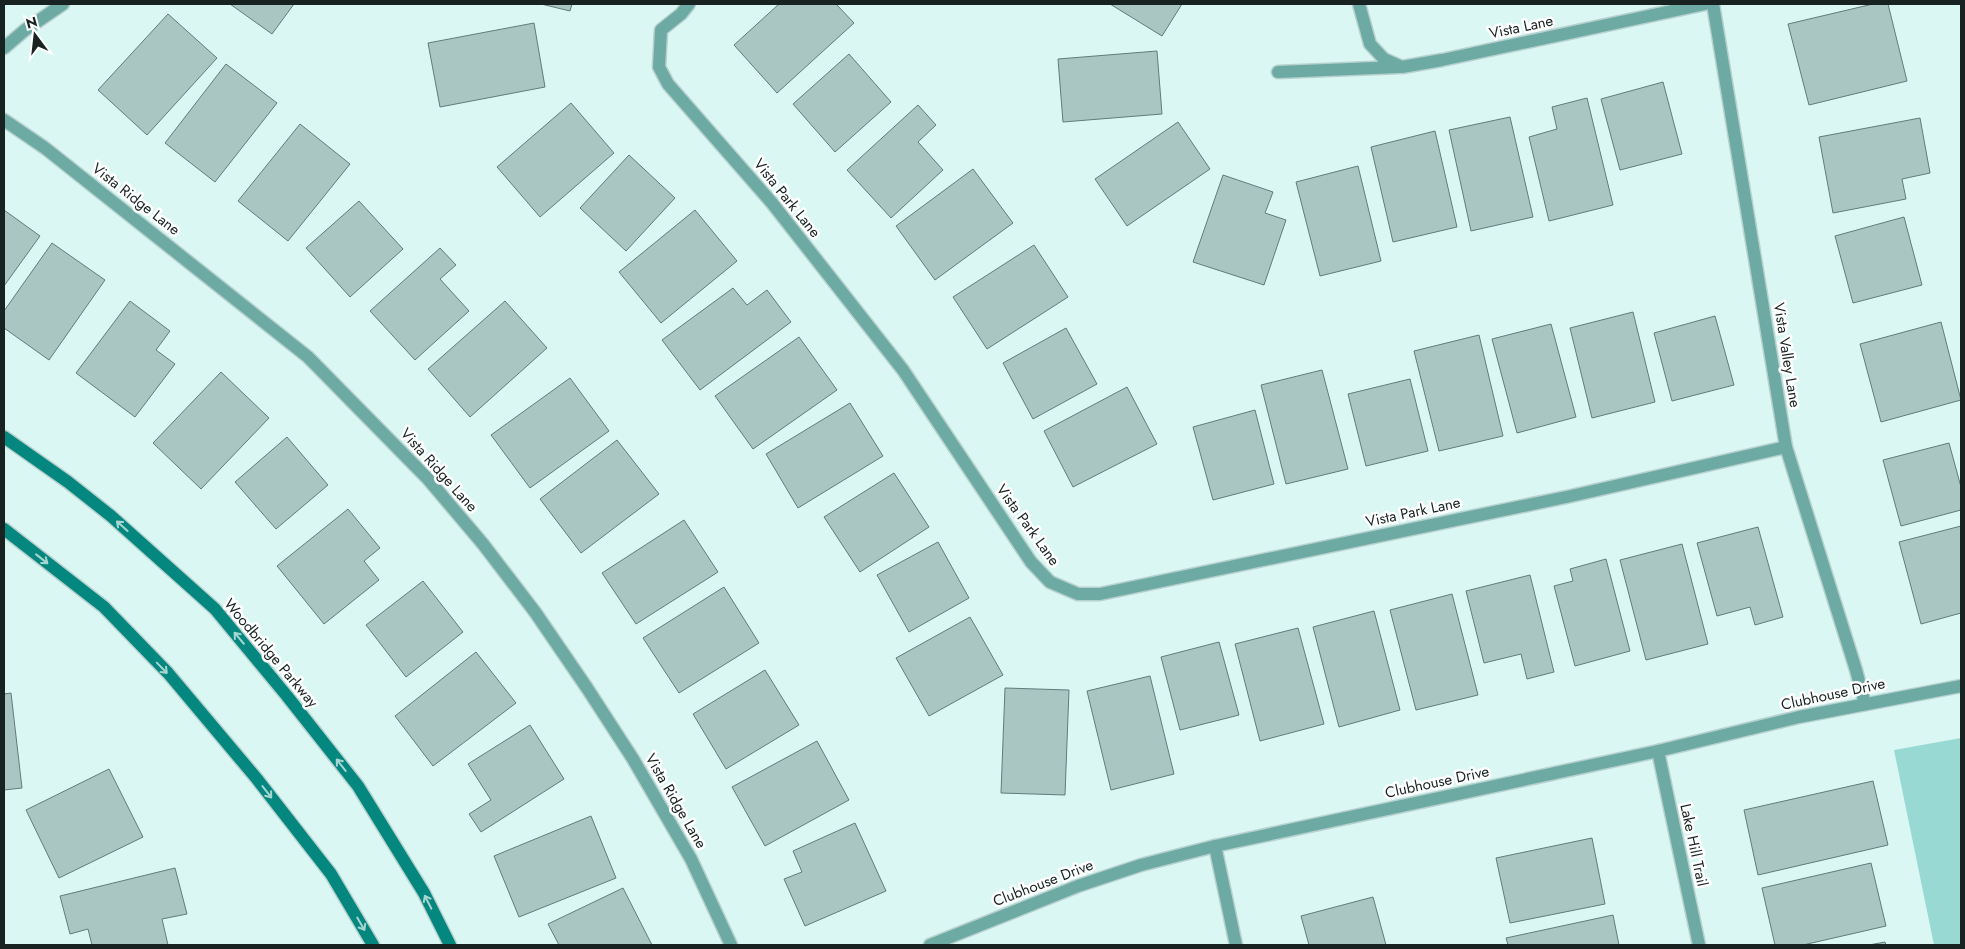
<svg xmlns="http://www.w3.org/2000/svg" width="1965" height="949" font-family="Jost,sans-serif">
<style>
.green{fill:#98dad3}
.building{fill:#aac6c3;stroke:#617c79}
.lines{fill:none;stroke-linecap:round;stroke-linejoin:round}
.street-casing{stroke:#b7d1ce;stroke-width:15}
.secondary-casing{stroke:#b7d1ce;stroke-width:15}
.street{stroke:#6daaa4;stroke-width:12}
.secondary{stroke:#04877f;stroke-width:12}
.oneway{stroke:#a7d5d2}
.labels{text-anchor:middle;stroke-width:5;stroke-linejoin:round;paint-order:stroke}
.street-label{font-size:15px;fill:#172221;stroke:#fff}
</style>
<rect width="100%" height="100%" fill="#daf7f4"/>
<path class="green" d="M1961,738V945H1934L1894,750Z"/>
<g class="building">
<path d="M230,4H294L272,34Z"/>
<path d="M541,4H572L570,11Z"/>
<path d="M779,4H836L854,23L777,93L734,45Z"/>
<path d="M1110,4H1182L1162,36Z"/>
<path d="M1873,4H1888L1907,81L1809,105L1788,24Z"/>
<path d="M168,14L217,58L147,135L98,90Z"/>
<path d="M534,23L545,87L440,107L428,43Z"/>
<path d="M1157,51L1162,114L1063,122L1058,59Z"/>
<path d="M849,54L891,102L835,152L793,104Z"/>
<path d="M226,64L277,103L215,182L165,143Z"/>
<path d="M1663,82L1682,154L1620,170L1601,99Z"/>
<path d="M1587,98L1613,205L1549,221L1529,137L1557,129L1552,107Z"/>
<path d="M571,103L614,153L540,217L497,167Z"/>
<path d="M918,105L936,125L918,142L943,170L891,218L847,170Z"/>
<path d="M1510,117L1533,217L1471,231L1449,130Z"/>
<path d="M1920,118L1930,173L1902,179L1906,199L1833,213L1819,137Z"/>
<path d="M1178,122L1210,169L1127,226L1095,179Z"/>
<path d="M300,124L350,164L288,241L238,201Z"/>
<path d="M1435,131L1457,227L1393,242L1371,147Z"/>
<path d="M629,155L675,198L626,251L580,208Z"/>
<path d="M1358,166L1381,261L1320,276L1296,182Z"/>
<path d="M973,169L1013,223L935,280L896,226Z"/>
<path d="M1223,175L1273,192L1265,213L1286,220L1264,285L1193,262Z"/>
<path d="M359,201L403,249L350,297L306,248Z"/>
<path d="M4,210L40,236L4,286Z"/>
<path d="M695,210L737,261L661,323L619,272Z"/>
<path d="M1904,217L1922,285L1853,303L1835,236Z"/>
<path d="M52,243L105,280L49,360L4,328V311Z"/>
<path d="M1034,245L1068,297L987,349L953,297Z"/>
<path d="M440,248L456,265L440,279L469,311L415,360L370,311Z"/>
<path d="M733,288L747,305L767,290L791,322L700,390L662,340Z"/>
<path d="M130,301L170,331L156,350L175,364L135,417L76,373Z"/>
<path d="M505,301L547,348L470,417L428,369Z"/>
<path d="M1633,312L1655,402L1592,418L1570,328Z"/>
<path d="M1715,316L1734,385L1672,401L1654,333Z"/>
<path d="M1941,322L1961,400L1881,422L1860,344Z"/>
<path d="M1551,324L1576,417L1517,433L1492,339Z"/>
<path d="M1066,328L1097,384L1033,419L1003,363Z"/>
<path d="M1479,335L1503,436L1439,451L1414,351Z"/>
<path d="M799,337L837,390L753,449L715,396Z"/>
<path d="M1322,370L1348,469L1286,484L1261,385Z"/>
<path d="M221,372L269,418L201,489L153,443Z"/>
<path d="M570,378L609,431L530,488L491,435Z"/>
<path d="M1410,379L1428,451L1366,466L1348,394Z"/>
<path d="M1127,387L1157,444L1073,487L1044,431Z"/>
<path d="M850,403L883,456L798,508L766,454Z"/>
<path d="M1255,410L1274,484L1213,500L1193,427Z"/>
<path d="M287,437L328,485L276,529L235,482Z"/>
<path d="M617,440L659,494L581,553L540,499Z"/>
<path d="M1949,443L1961,487V510L1901,526L1883,460Z"/>
<path d="M894,473L929,527L860,572L824,517Z"/>
<path d="M348,509L380,548L364,561L379,580L324,624L277,566Z"/>
<path d="M684,520L718,572L636,624L602,573Z"/>
<path d="M1961,526V613L1921,624L1899,542Z"/>
<path d="M1758,527L1783,617L1755,625L1750,607L1717,616L1697,543Z"/>
<path d="M938,542L969,598L909,632L877,575Z"/>
<path d="M1682,544L1708,644L1646,660L1620,560Z"/>
<path d="M1606,559L1630,651L1575,666L1554,586L1573,581L1570,569Z"/>
<path d="M1530,575L1554,672L1527,679L1521,654L1484,663L1466,591Z"/>
<path d="M423,581L463,632L406,677L366,625Z"/>
<path d="M724,587L759,643L679,693L643,638Z"/>
<path d="M1452,594L1478,695L1416,710L1390,610Z"/>
<path d="M1374,611L1400,710L1339,727L1313,627Z"/>
<path d="M970,617L1003,675L929,716L896,658Z"/>
<path d="M1298,628L1324,724L1260,741L1235,644Z"/>
<path d="M1219,642L1239,715L1180,730L1161,657Z"/>
<path d="M476,652L516,703L433,766L395,716Z"/>
<path d="M765,670L799,725L726,769L693,714Z"/>
<path d="M1150,676L1174,774L1111,790L1087,691Z"/>
<path d="M1005,688L1069,690L1065,795L1001,793Z"/>
<path d="M11,693L22,788L4,790V694Z"/>
<path d="M530,725L564,779L481,832L469,814L491,800L468,764Z"/>
<path d="M817,741L849,800L765,846L732,787Z"/>
<path d="M109,769L143,837L59,878L26,810Z"/>
<path d="M1873,781L1888,845L1758,875L1744,810Z"/>
<path d="M591,816L616,878L519,917L494,856Z"/>
<path d="M855,823L886,891L805,926L784,879L802,872L793,851Z"/>
<path d="M1592,838L1605,904L1510,923L1496,858Z"/>
<path d="M1871,863L1886,926L1803,945H1775L1762,888Z"/>
<path d="M175,868L187,914L162,919L168,945H92L88,929L70,934L60,896Z"/>
<path d="M623,888L652,945H559L548,924Z"/>
<path d="M1373,897L1386,945H1309L1301,916Z"/>
<path d="M1613,915L1619,945H1508L1506,938Z"/>
<path d="M1885,942L1886,945H1869Z"/>
</g>
<g class="lines">
<g class="street-casing">
<g id="street">
<path d="M689,4L681,14L661,30L659,67L668,84L772,203L903,370L1031,562L1050,582L1078,594H1100L1571,496L1786,447"/>
<path d="M1359,4L1370,44L1384,59L1402,67L1442,60L1705,4"/>
<path d="M1713,4L1786,447L1856,670L1865,704"/>
<path d="M4,48L25,30L63,4"/>
<path d="M1278,72L1399,67"/>
<path d="M4,120L45,148L308,357L428,479L483,544L535,612L587,688L633,759L691,859L731,945"/>
<path d="M1658,751L1699,945"/>
<path d="M1215,846L1236,945"/>
<path d="M930,945L1078,886L1141,865L1215,846L1658,751L1799,717L1961,686"/>
</g>
</g>
<g class="secondary-casing">
<g id="secondary">
<path d="M4,437L68,482L111,516L215,609L287,696L358,786L424,893L450,945"/>
<path d="M4,529L104,607L168,673L257,779L331,874L373,945"/>
</g>
</g>
<use href="#street" class="street"/>
<use href="#secondary" class="secondary"/>
</g>
<defs><path id="oneway-shaft" d="M-6 0H5M1.5-3L5.5 0L1.5 3" fill="none" stroke-width="1.6" stroke-linecap="round" stroke-linejoin="round" transform="scale(1.25)"/></defs>
<g class="oneway">
<use href="#oneway-shaft" transform="translate(122 526) rotate(-138)"/>
<use href="#oneway-shaft" transform="translate(42 559) rotate(38)"/>
<use href="#oneway-shaft" transform="translate(239 638) rotate(-130)"/>
<use href="#oneway-shaft" transform="translate(162 668) rotate(46)"/>
<use href="#oneway-shaft" transform="translate(341 765) rotate(-128)"/>
<use href="#oneway-shaft" transform="translate(267 792) rotate(52)"/>
<use href="#oneway-shaft" transform="translate(428 902) rotate(-117)"/>
<use href="#oneway-shaft" transform="translate(361 924) rotate(60)"/>
</g>
<g class="labels">
<g class="street-label">
<text transform="translate(1521 27) rotate(-12)" y="5">Vista Lane</text>
<text transform="translate(787 198) rotate(51)" y="5">Vista Park Lane</text>
<text transform="translate(136 199) rotate(38)" y="5">Vista Ridge Lane</text>
<text transform="translate(1787 355) rotate(81)" y="5">Vista Valley Lane</text>
<text transform="translate(439 470) rotate(48)" y="5">Vista Ridge Lane</text>
<text transform="translate(1413 512) rotate(-12)" y="5">Vista Park Lane</text>
<text transform="translate(1028 525) rotate(54)" y="5">Vista Park Lane</text>
<text transform="translate(271 653) rotate(50)" y="5">Woodbridge Parkway</text>
<text transform="translate(1833 694) rotate(-12)" y="5">Clubhouse Drive</text>
<text transform="translate(1437 782) rotate(-12)" y="5">Clubhouse Drive</text>
<text transform="translate(676 801) rotate(60)" y="5">Vista Ridge Lane</text>
<text transform="translate(1694 845) rotate(78)" y="5">Lake Hill Trail</text>
<text transform="translate(1043 883) rotate(-21)" y="5">Clubhouse Drive</text>
</g>
</g>
<rect width="1965" height="949" fill="none" stroke="#172221" stroke-width="10"/>
<g transform="translate(35 35) rotate(345)" stroke="#ffffff" stroke-width="4" paint-order="stroke">
<path d="M0-4L9 19L0 12L-9 19Z" fill="#172221"/>
<text y="-8" font-size="14" font-weight="bold" text-anchor="middle" fill="#172221">N</text>
</g>
</svg>
